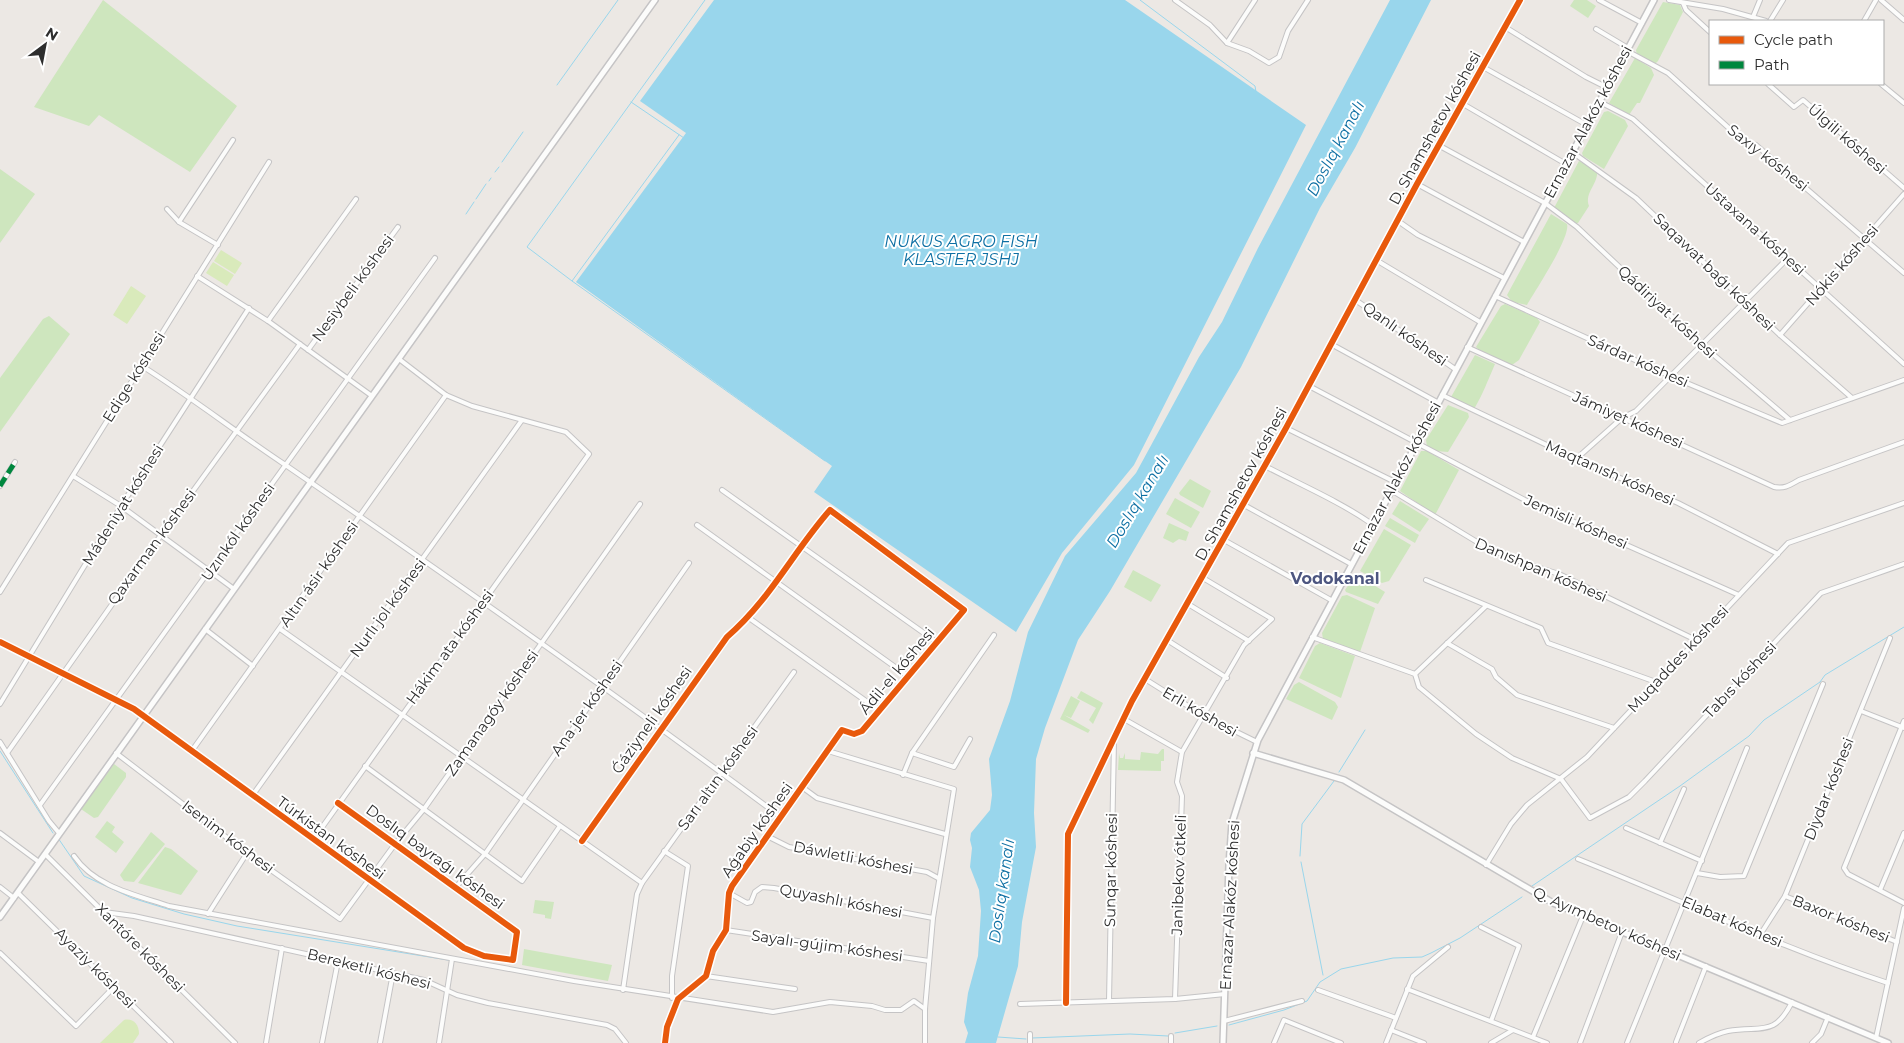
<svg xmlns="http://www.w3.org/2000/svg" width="1904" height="1043" font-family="Montserrat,sans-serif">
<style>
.green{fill:#cee6be}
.pitch{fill:#d9eabb}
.water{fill:#99d6ec}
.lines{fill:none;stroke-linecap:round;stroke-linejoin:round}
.stream{stroke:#99d6ec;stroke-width:1}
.street-casing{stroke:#c5c4c5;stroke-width:6}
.secondary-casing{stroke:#c5c4c5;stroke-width:8}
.street{stroke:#fcfcfb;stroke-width:4}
.secondary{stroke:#fcfcfb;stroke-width:5}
.quiet{stroke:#00873e;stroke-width:5;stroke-dasharray:10 5;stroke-linecap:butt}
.cycleway-casing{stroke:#fff;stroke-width:9}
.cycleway{stroke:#e8590c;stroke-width:6}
.labels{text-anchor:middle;stroke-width:4;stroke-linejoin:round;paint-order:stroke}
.street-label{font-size:15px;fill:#2e2e2e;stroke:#fff}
.water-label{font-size:16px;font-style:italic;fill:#0d6fa3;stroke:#fff}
.neighbourhood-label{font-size:16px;font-weight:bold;fill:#4d5680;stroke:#fff}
</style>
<rect width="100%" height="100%" fill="#ece8e4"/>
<g class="green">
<path d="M103,0L237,106L190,172L99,115L89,126L34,107Z"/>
<path d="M1574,0H1587L1596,6L1588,18L1570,6Z"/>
<path d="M1663,2L1680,5L1683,12L1658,61L1654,65L1637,55L1636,50Z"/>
<path d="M1635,58L1651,68L1654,75L1640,103H1637L1629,115L1609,103Z"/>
<path d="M1608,111L1625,120L1628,126L1604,169L1583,156L1582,153L1604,112Z"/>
<path d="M1579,161L1597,170C1599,184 1584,192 1589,206L1578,223H1575L1554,208Z"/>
<path d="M0,169L35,194L0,243Z"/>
<path d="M1551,214L1567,224C1571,237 1535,291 1527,305L1512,302L1507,295Z"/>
<path d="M1505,304L1537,318L1540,322L1519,360L1512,365L1481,352L1476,347L1501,306Z"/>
<path d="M49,316L70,334L0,432V378L43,319Z"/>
<path d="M1475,355L1495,364C1488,380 1483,394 1474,409L1451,397Z"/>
<path d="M1448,405L1468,413L1469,417L1448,452L1436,451L1427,447L1426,440Z"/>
<path d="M1421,451H1427L1459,470L1435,515L1400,491Z"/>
<path d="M1190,479L1211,491L1203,508L1180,495L1179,493Z"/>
<path d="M1175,498L1200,512L1191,528L1166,514Z"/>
<path d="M1400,501L1429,519L1420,532L1392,514Z"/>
<path d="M1390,518L1419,535L1415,543L1385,526Z"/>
<path d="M1169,523L1189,532L1186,541L1179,539L1173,543L1163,538Z"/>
<path d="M1384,529L1411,545L1389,581L1382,583L1360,571Z"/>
<path d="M1133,570L1161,585L1151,602L1124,587Z"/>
<path d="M1356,574L1385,592L1378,604L1346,592L1345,590Z"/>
<path d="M1347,595L1375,608L1360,652L1323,639L1322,633L1342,596Z"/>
<path d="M1320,643L1355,656L1341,698L1299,678L1315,646Z"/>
<path d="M1299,682L1335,702L1338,707L1332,720L1286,699L1294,685Z"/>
<path d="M1081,691L1103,703L1093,724L1089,720L1096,708L1077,698Z"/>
<path d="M1071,696L1080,701L1071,718L1064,715L1090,730L1088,733L1060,719Z"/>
<path d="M1162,749H1164V761H1161V771L1118,770L1119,753L1120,758H1123L1125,753V759L1140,760L1141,752L1158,754Z"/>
<path d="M114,764L126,773V777L98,817L94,818L81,809Z"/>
<path d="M107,821L115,827L112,832L124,842L116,853L95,837Z"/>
<path d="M151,832L165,844L134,882L124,881L120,875Z"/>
<path d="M165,847L171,849L198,871L181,895L138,883Z"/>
<path d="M535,900L554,902L551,919L545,918V915L533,913Z"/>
<path d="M524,949L612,965L608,981L522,965Z"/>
</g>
<g class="pitch">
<path d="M221,250L242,263L235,274L214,261Z"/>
<path d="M213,262L234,275L227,286L206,273Z"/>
<path d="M131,286L146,296L127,324L113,315Z"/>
<path d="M124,1020C133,1018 139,1024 139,1034L133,1043H100Z"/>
</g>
<g class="water">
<path d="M714,0H1125L1306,125L1134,465L1062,553L1016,632L814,492L832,466L576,282L686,133L640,101Z"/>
<path d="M1390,0H1431L1355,148L1320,208L1241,367L1110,591L1078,640L1045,728L1036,759L1034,813L1036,847L1022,922L1018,966L996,1043H965L968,1033L964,1022L968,993L978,956L981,911L979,890L970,867L972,848L970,840L971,833L990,810L992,795L989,759L1010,701L1028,632L1065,556L1136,473L1199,357L1222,322L1258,248Z"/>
</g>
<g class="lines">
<g class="stream">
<path d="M1140,0L1255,86L1256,92"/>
<path d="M557,85L618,0"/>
<path d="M631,102L684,138"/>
<path d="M679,135L572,281L825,461"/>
<path d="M502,162L523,132"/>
<path d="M495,172L499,167"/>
<path d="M489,181L491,178"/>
<path d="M476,199L486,184"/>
<path d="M466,214L474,202"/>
<path d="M572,281L527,247L705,0"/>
<path d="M0,751L53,833"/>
<path d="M1339,772L1365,730"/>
<path d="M58,838L84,876L132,898L184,914L237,926L448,960"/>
<path d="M1300,856L1302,824L1334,781"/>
<path d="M1301,862L1323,975"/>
<path d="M1532,886L1680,786L1749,736L1764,720L1820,682L1825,675L1904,627"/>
<path d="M1229,1025L1284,1010L1307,1001L1320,982L1341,969L1393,958L1422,957L1431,953L1460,938L1522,897"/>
<path d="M1175,1033L1217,1026"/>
<path d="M998,1037L1026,1039"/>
<path d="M1032,1038L1130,1034L1168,1036"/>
</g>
<g class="street-casing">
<g id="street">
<path d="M1175,0L1210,25L1227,43L1249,51L1269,63L1279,57L1288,31L1308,0"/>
<path d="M1599,0L1642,23"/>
<path d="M1669,0L1723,9L1766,21"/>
<path d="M1881,0L1904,20"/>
<path d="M1683,3L1686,10L1710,32"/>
<path d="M1753,17L1760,0"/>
<path d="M1770,21L1783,0"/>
<path d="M1864,21L1876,0"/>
<path d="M1505,27L1586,77L1608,88"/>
<path d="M1596,29L1628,48"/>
<path d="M1227,43L1255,0"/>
<path d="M1627,51L1668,73L1752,149L1756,145L1904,273"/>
<path d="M1483,67L1587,125"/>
<path d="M1768,84L1794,107L1803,100L1904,188"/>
<path d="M1881,84L1904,103"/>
<path d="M1600,102L1633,119L1904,364"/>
<path d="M1463,104L1566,164"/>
<path d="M1438,145L1545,203L1577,227L1701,344L1790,420"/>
<path d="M1572,152L1636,198L1780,335L1852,398"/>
<path d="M1417,184L1524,242"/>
<path d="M167,209L179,222L218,245"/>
<path d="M1398,221L1418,235L1504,278"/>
<path d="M179,222L233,140"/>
<path d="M1376,260L1480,322"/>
<path d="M197,276L268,321L372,396"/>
<path d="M1495,296L1670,376L1782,423L1904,380"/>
<path d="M1354,299L1455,369"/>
<path d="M268,321L356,199"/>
<path d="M1780,335L1904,194"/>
<path d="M1331,344L1437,402"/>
<path d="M1467,347L1774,487C1785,489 1790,485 1799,480L1904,442"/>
<path d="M308,350L398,227"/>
<path d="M142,366C191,397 236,432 284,464C452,579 618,696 781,817"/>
<path d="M1309,386L1525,500L1739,595"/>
<path d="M1442,395L1574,458L1678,503L1778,554"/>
<path d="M1286,428L1395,482"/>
<path d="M1576,459L1622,418L1636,411L1788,258"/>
<path d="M1265,466C1301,485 1339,501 1372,524"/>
<path d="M73,476L121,506L234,589"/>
<path d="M0,486L15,462"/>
<path d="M722,490L938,643"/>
<path d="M1391,490L1487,548L1521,562L1559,574L1696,640"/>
<path d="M1244,505L1351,564"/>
<path d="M697,525L909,677"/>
<path d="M1224,540L1331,600"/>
<path d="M1426,580L1541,628L1548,643L1656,682"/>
<path d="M0,592L269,162"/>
<path d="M1188,604L1249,641"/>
<path d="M749,618L880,711"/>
<path d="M205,629L253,666"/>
<path d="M280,629L642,883"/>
<path d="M1312,637L1415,674L1419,687L1476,734L1512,758L1561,779L1590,818L1629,797L1645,781L1821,593L1904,564"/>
<path d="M1167,640L1227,678"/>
<path d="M0,642L134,709L464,948L484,956L513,960L517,932L338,803"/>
<path d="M1447,643L1492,669L1496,677L1517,695L1614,728"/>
<path d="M1415,674L1486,606"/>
<path d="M1145,679L1204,716L1257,742"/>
<path d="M0,704L121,506L249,308"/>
<path d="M1861,711L1904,728"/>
<path d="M1124,719L1182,752"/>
<path d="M1904,721L1844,868L1848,874L1904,903"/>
<path d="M0,742L49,821L59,833"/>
<path d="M828,751L954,789L933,918L925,1009V1043"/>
<path d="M191,752L446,395"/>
<path d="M7,753L161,535L300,344"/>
<path d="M116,753L247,853L340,919L395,844L424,809L640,504"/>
<path d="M912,753L954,767L970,739"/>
<path d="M365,766L522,881L560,826"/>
<path d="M903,775L912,753L994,635"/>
<path d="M802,787L817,798L945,834"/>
<path d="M252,796L522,420"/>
<path d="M40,805L435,258"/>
<path d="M1626,828L1702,861"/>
<path d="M0,833L39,862"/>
<path d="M767,836L789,847L927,872L938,878"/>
<path d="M313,840L589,454L566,432L472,406L446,395L399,359"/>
<path d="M582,841L727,637C770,600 793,552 830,510L964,610L862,731L854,734L842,730L732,886L729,893L726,930L713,951L706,976L678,999L667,1027L665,1043"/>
<path d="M1660,843L1684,789"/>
<path d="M664,851L688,866L672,976V998"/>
<path d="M45,854L235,1043"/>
<path d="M74,856C95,887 136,895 169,906L574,981L773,1012L830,1002L872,1006L885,1010H901L914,1001L925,1009"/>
<path d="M1578,859C1681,900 1782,948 1888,983"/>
<path d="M1486,865L1511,824L1527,805L1587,757L1788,543L1904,503"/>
<path d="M1697,873L1720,877L1744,876L1823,684"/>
<path d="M0,887L14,898"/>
<path d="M456,887L485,854L689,563"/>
<path d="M1880,890L1904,833"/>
<path d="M18,893L171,1043"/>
<path d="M729,893L747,903L751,902L755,892L762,887L774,888L933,918"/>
<path d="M1785,896L1897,942"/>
<path d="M104,912L134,916L424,980L457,995L488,1003L607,1025L615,1029L626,1043"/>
<path d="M208,914L247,853"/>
<path d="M1481,927L1519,946L1491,1021"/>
<path d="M726,930L929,961"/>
<path d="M1760,935L1785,896L1890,638"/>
<path d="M0,953L76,1026L114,987"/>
<path d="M706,976L795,989"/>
<path d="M1407,989L1547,1043"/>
<path d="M623,990L637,894L642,883L794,672"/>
<path d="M1318,990L1396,1018"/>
<path d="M1175,999L1182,796L1177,782L1182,752L1244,645L1272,619L1203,578"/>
<path d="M1109,1001L1114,741"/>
<path d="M1066,1003L1068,834L1132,701L1286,428L1417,184L1520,0"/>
<path d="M1020,1004L1175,999L1225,994"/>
<path d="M1224,1021L1302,1001"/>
<path d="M1391,1030L1424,1043"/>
<path d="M1171,1036V1043"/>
<path d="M1533,1037L1583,916"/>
<path d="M1876,1038L1904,908"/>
<path d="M1676,1042L1706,966"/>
<path d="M266,1043L282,948"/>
<path d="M322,1043L338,961"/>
<path d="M380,1043L393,973"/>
<path d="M439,1043L452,959"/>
<path d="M1030,1043V1034"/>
<path d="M1274,1043L1284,1020L1341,1043"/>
<path d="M1386,1043L1413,976L1448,947"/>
<path d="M1491,1043L1513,1030"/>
<path d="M1580,1043L1622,932"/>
<path d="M1627,1043L1747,748"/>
<path d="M1699,1043C1708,1038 1718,1033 1728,1031C1761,1025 1774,1038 1792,1002"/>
<path d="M1812,1043L1821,1034L1828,1017"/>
</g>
</g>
<g class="secondary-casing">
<g id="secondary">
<path d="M1253,753L1344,780L1553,903L1888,1043"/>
<path d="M0,917L655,0"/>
<path d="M1223,1043L1229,865L1232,823L1258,740L1654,0"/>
</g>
</g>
<use href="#street" class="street"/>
<use href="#secondary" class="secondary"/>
<path class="quiet" d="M0,486L15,462"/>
<g class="cycleway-casing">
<g id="cycleway">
<path d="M0,642L134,709L464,948L484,956L513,960L517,932L338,803"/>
<path d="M582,841L727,637C770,600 793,552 830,510L964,610L862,731L854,734L842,730L732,886L729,893L726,930L713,951L706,976L678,999L667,1027L665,1043"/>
<path d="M1066,1003L1068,834L1132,701L1286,428L1417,184L1520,0"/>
</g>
</g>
<use href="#cycleway" class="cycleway"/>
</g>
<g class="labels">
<g class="street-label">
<text transform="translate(1588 122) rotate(-62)" y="5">Ernazar Alakóz kóshesi</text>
<text transform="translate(1435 128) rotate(-61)" y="5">D. Shamshetov kóshesi</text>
<text transform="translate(1847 139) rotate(41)" y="5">Úlgili kóshesi</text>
<text transform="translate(1768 158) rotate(38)" y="5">Saxıy kóshesi</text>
<text transform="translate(1755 229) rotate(42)" y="5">Ustaxana kóshesi</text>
<text transform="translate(1842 265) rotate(-49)" y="5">Nókis kóshesi</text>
<text transform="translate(1714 272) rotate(44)" y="5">Saqawat baǵı kóshesi</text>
<text transform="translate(353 288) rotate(-54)" y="5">Nesiybeli kóshesi</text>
<text transform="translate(1667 312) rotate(43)" y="5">Qádiriyat kóshesi</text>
<text transform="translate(1405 334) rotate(35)" y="5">Qanlı kóshesi</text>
<text transform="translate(1638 361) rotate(24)" y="5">Sárdar kóshesi</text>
<text transform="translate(134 377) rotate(-58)" y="5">Edige kóshesi</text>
<text transform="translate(1628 420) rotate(24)" y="5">Jámiyet kóshesi</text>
<text transform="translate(1610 473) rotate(24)" y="5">Maqtanısh kóshesi</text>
<text transform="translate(1397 478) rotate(-62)" y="5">Ernazar Alakóz kóshesi</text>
<text transform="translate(1241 484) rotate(-61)" y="5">D. Shamshetov kóshesi</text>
<text transform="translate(123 505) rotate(-58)" y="5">Mádeniyat kóshesi</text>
<text transform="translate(1576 522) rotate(24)" y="5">Jemisli kóshesi</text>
<text transform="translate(238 532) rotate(-55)" y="5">Uzınkól kóshesi</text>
<text transform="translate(152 547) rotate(-54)" y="5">Qaxarman kóshesi</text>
<text transform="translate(1541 570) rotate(23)" y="5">Danıshpan kóshesi</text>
<text transform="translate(319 574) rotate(-55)" y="5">Altın ásir kóshesi</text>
<text transform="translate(388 608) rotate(-54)" y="5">Nurlı jol kóshesi</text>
<text transform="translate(450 647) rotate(-54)" y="5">Hákim ata kóshesi</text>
<text transform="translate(1678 659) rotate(-47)" y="5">Muqaddes kóshesi</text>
<text transform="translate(897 671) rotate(-50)" y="5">Ádil-el kóshesi</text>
<text transform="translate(1740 680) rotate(-47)" y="5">Tabıs kóshesi</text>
<text transform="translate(587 708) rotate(-55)" y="5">Ana jer kóshesi</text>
<text transform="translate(1200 712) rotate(30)" y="5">Erli kóshesi</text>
<text transform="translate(492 713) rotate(-55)" y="5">Zamanagóy kóshesi</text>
<text transform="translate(652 720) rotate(-55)" y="5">Ǵáziyneli kóshesi</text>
<text transform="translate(718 778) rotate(-54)" y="5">Sarı altın kóshesi</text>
<text transform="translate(1829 789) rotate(-68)" y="5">Diydar kóshesi</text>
<text transform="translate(757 830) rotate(-55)" y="5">Aǵabiy kóshesi</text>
<text transform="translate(228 837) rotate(37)" y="5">Isenim kóshesi</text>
<text transform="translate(331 838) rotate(36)" y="5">Túrkistan kóshesi</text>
<text transform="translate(435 857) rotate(36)" y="5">Doslıq bayraǵı kóshesi</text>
<text transform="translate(853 858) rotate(11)" y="5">Dáwletli kóshesi</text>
<text transform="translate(1111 870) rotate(-89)" y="5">Sunqar kóshesi</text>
<text transform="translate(1179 875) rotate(-88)" y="5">Janibekov ótkeli</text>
<text transform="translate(841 901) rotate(11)" y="5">Quyashlı kóshesi</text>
<text transform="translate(1230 905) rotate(-87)" y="5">Ernazar Alakóz kóshesi</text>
<text transform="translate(1841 919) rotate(22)" y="5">Baxor kóshesi</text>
<text transform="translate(1732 922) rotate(23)" y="5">Elabat kóshesi</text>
<text transform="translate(1607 924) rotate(24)" y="5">Q. Ayımbetov kóshesi</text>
<text transform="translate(827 946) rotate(8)" y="5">Sayalı-gújim kóshesi</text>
<text transform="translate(140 948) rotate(45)" y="5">Xantóre kóshesi</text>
<text transform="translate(95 968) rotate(45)" y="5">Ayaziy kóshesi</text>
<text transform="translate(369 969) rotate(14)" y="5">Bereketli kóshesi</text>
</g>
<g class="water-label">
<text transform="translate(1335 148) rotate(-62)" y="6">Doslıq kanalı</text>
<text x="961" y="247">NUKUS AGRO FISH<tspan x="961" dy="18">KLASTER JSHJ</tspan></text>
<text transform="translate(1137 501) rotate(-59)" y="6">Doslıq kanalı</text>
<text transform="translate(1001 891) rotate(-82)" y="6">Doslıq kanalı</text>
</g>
<g class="neighbourhood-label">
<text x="1335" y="584">Vodokanal</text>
</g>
</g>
<rect x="1709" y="20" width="175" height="65" fill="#ffffff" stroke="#ababab"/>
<rect x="1719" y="36" width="25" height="8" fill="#e8590c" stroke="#ababab"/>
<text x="1754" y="45" font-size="15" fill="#2e2e2e">Cycle path</text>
<rect x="1719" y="61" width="25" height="8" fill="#00873e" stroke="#ababab"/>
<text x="1754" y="70" font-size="15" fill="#2e2e2e">Path</text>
<g transform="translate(45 45) rotate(32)" stroke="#ffffff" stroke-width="4" paint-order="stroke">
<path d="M0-4L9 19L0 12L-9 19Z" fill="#2e2e2e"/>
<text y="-8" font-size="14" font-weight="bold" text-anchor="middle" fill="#2e2e2e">N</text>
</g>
</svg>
